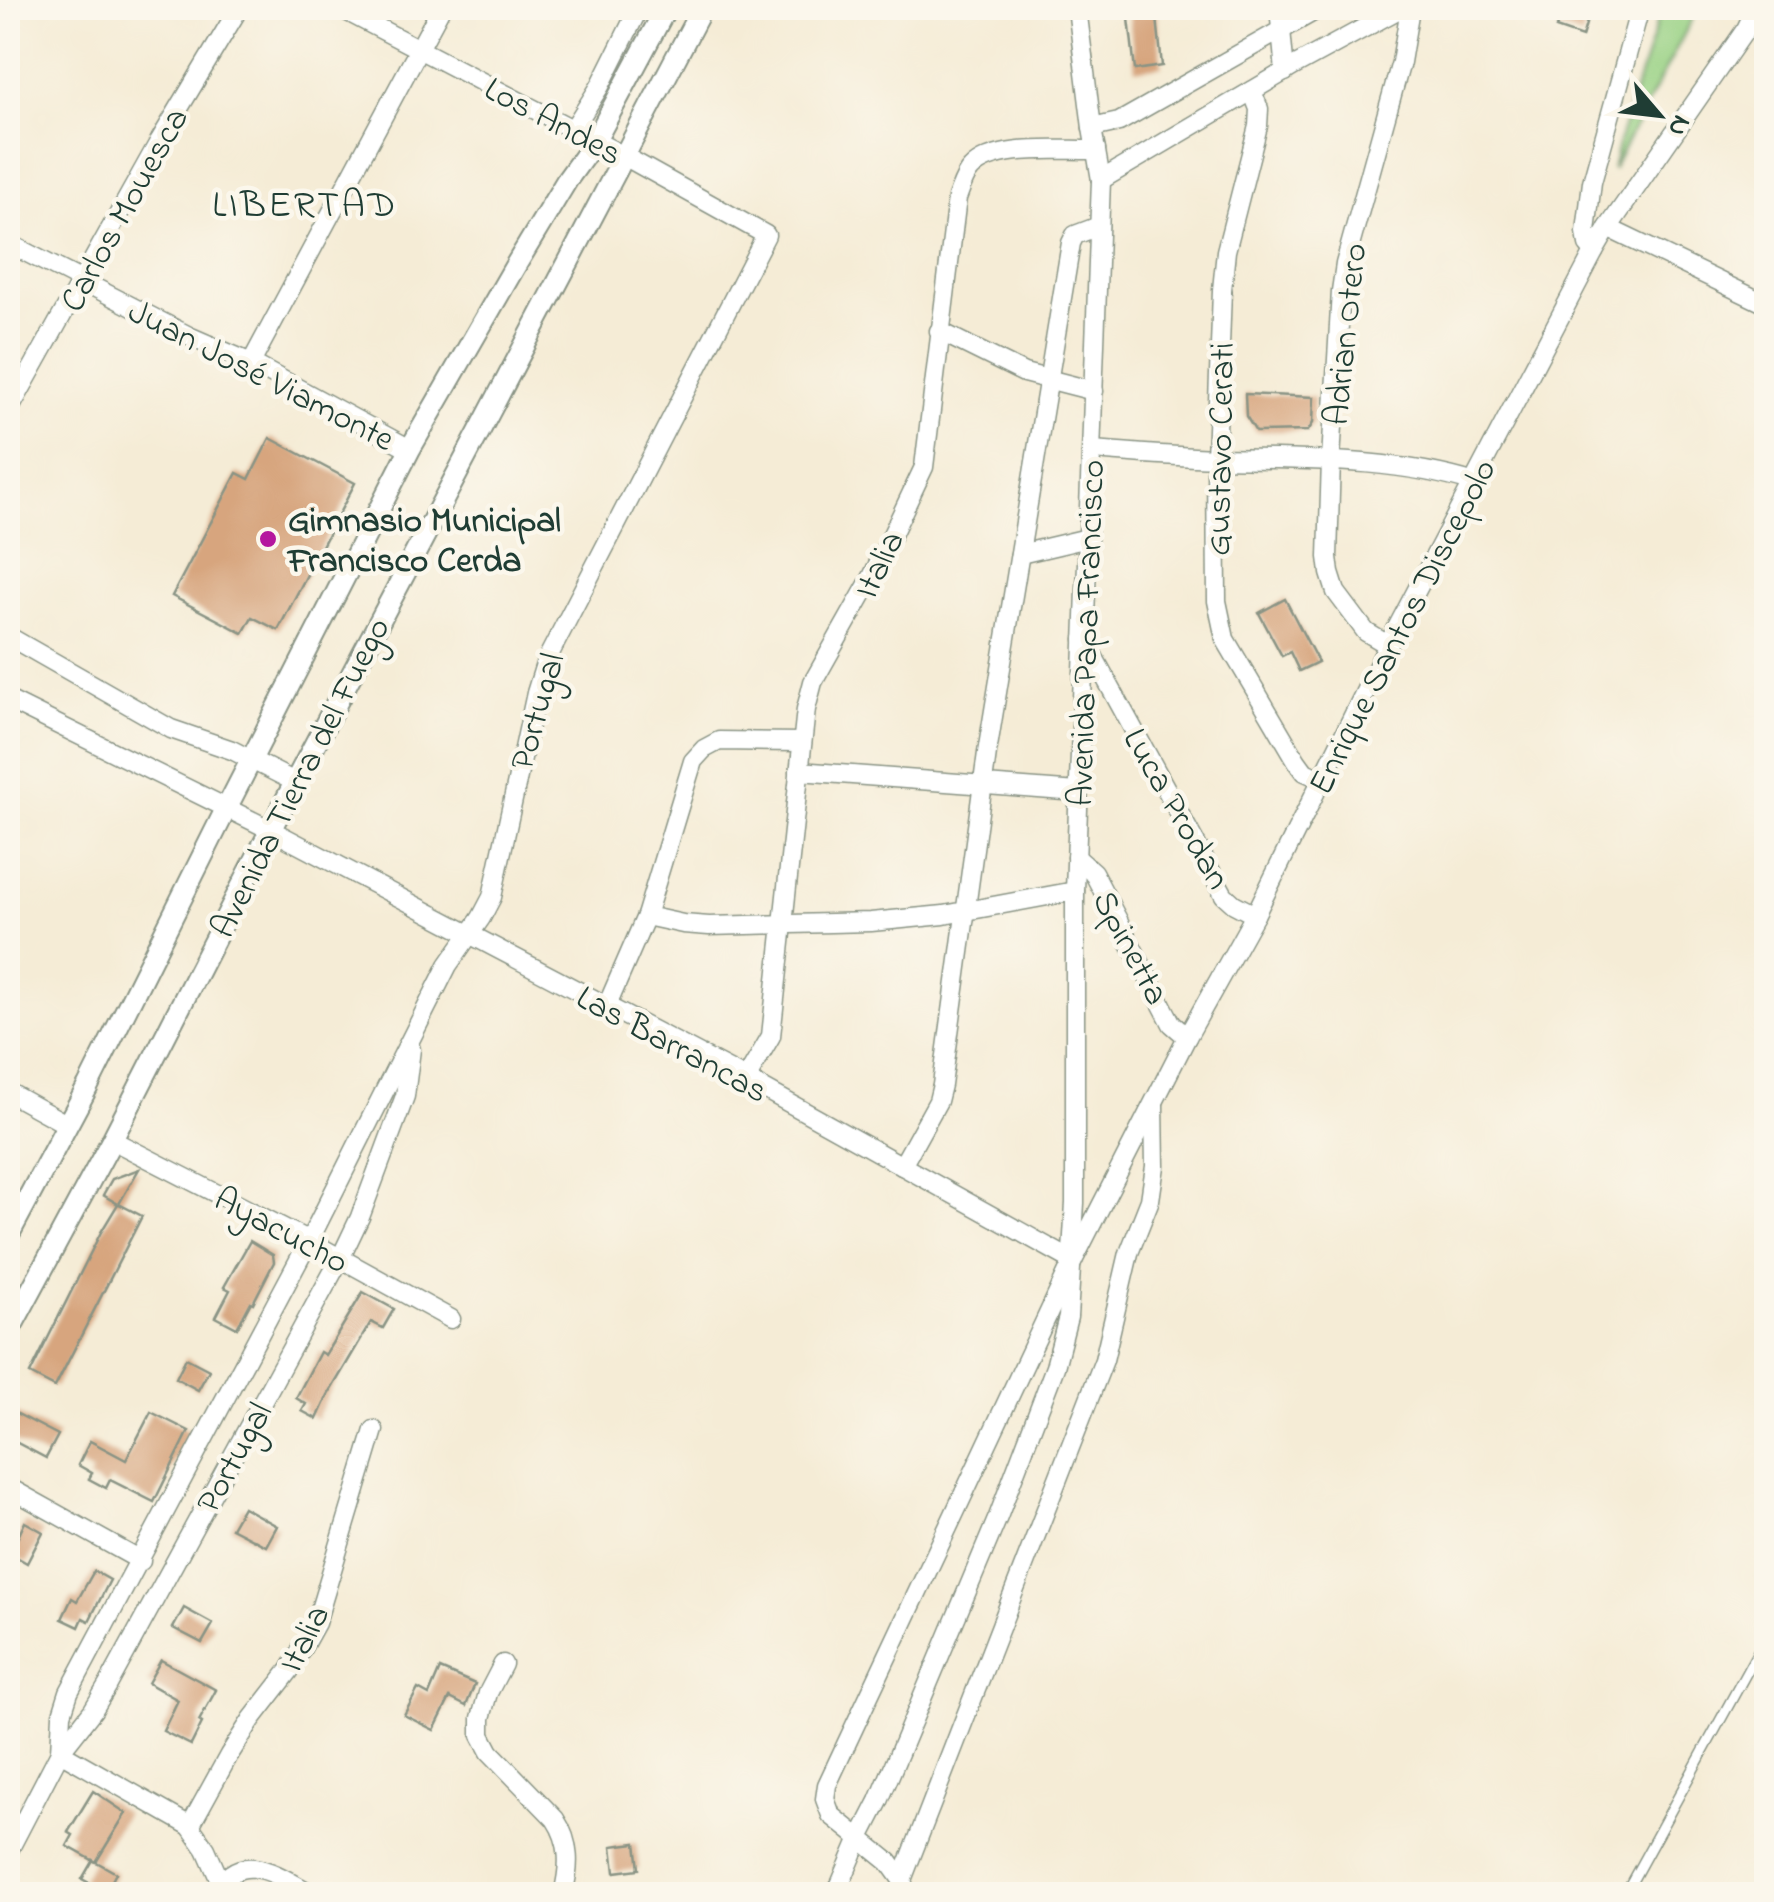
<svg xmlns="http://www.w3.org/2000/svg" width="1774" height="1902" font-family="'Indie Flower',sans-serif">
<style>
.green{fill:#99d184;stroke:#5c875c;stroke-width:2.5}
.building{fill:#d7a57e}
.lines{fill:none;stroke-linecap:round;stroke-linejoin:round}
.service-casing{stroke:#8a9485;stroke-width:12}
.minor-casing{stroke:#8a9485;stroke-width:21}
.tertiary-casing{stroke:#8a9485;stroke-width:24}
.service{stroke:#fff;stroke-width:9}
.minor{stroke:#fff;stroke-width:18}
.tertiary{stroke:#fff;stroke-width:20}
.poi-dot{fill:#b5179e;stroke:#fbf7ec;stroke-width:4}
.labels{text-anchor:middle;stroke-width:9;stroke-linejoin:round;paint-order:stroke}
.street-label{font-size:35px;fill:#1f3d34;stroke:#fbf7ec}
.poi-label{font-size:35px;font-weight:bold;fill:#1f3d34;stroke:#fbf7ec;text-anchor:start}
.neighbourhood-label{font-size:38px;letter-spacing:2.5px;fill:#1f3d34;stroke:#fbf7ec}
</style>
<rect width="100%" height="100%" fill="#fbf7ec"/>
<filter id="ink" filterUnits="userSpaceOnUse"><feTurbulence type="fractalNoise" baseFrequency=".01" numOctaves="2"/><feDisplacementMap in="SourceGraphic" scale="20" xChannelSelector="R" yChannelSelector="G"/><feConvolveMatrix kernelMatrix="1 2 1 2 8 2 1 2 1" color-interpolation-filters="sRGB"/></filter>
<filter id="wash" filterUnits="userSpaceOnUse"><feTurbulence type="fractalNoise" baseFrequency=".0048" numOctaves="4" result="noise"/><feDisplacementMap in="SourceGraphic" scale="40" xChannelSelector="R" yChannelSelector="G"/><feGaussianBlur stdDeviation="2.25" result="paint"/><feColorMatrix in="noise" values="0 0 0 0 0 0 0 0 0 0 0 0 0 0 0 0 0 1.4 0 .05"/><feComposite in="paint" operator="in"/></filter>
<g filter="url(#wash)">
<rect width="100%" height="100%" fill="#f5ecd6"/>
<path class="green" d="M1662,8H1698L1612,170L1619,140Z"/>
<g id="blocks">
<g class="building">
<path d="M1146,8H1156L1162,66L1135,70L1128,10Z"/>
<path d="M1563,8L1589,14L1582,37L1556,28Z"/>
<path d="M1245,394L1314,397L1313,423L1308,431L1256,432L1246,416Z"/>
<path d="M270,438L355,483L278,630L252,617L243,633L172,596L237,473L249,479Z"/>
<path d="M1285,599L1318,662L1299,671L1290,652L1282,656L1259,613Z"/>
<path d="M139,1169L119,1204L142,1216L55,1387L30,1374L101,1232L118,1204L103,1195L112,1179Z"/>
<path d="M250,1241L273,1255L274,1262L253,1303L251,1302L237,1328L216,1317L230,1290L224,1287Z"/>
<path d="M363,1292L394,1309L383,1328L371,1322L328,1395L317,1419L302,1411L306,1404L296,1398L320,1352L325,1355Z"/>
<path d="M186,1358L209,1370L198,1390L176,1378Z"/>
<path d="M8,1409L58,1435L46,1458L8,1438Z"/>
<path d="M151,1412L189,1431L154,1502L110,1480L106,1488L89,1479L92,1473L78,1465L90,1441L126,1460Z"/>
<path d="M243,1507L277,1526L266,1546L231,1528Z"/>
<path d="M25,1522L43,1532L27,1563L8,1552V1542L12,1534L18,1537Z"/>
<path d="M94,1571L110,1580L89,1621L83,1618L79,1627L62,1619L72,1598L77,1601Z"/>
<path d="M184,1608L213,1624L202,1643L173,1628Z"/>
<path d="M161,1660L216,1690L199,1721L202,1723L191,1745L163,1731L178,1700L148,1683Z"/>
<path d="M440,1669L475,1684L466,1706L450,1698L434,1730L404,1715L418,1689L429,1695Z"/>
<path d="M93,1791L126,1813L96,1862L67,1846L73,1835L68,1832Z"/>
<path d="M636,1843L639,1869L615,1872L612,1846Z"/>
<path d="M93,1860L116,1873L106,1892L82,1879Z"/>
</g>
</g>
</g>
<g filter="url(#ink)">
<use href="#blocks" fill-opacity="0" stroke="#8a9485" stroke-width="2.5"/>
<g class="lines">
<g class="service-casing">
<path id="service" d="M1625,1894L1766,1637"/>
</g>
<g class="minor-casing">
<g id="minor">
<path d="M1279,8L1285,72"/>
<path d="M1252,91L1259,109L1258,126L1226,251L1222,290L1216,458L1217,601L1225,639L1297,761L1305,772L1321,779"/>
<path d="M1092,128L1119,122L1320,8"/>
<path d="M573,129L600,86L639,8"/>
<path d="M1101,180L1294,66L1401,8"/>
<path d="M1608,228L1766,304"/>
<path d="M8,243L191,337L251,363L410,449"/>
<path d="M1594,252L1588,245L1586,232L1592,182L1640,8"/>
<path d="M939,331L1024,373L1094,391"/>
<path d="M251,363L441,8"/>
<path d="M8,412L160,140L239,8"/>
<path d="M1092,450C1136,453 1179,457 1223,458C1306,460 1394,458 1475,483"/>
<path d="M1020,554L1088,538"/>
<path d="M8,636L171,729L232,750L295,782"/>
<path d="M1084,639L1224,895L1234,904L1255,915"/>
<path d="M1388,645L1366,632L1336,592L1330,573L1328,557L1331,460L1341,291L1345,264L1401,62L1410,8"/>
<path d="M8,700L271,830L746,1079L1073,1261"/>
<path d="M799,771L1078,792"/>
<path d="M1076,857L1093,872L1172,1024L1187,1037"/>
<path d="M646,916L683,924L709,926L871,922L944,915L1075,891"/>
<path d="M606,1008L646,916L693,761L704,749L719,741L802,742"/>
<path d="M746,1079L771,1036L806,709L813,682L871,579L924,467L957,198C961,188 964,176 971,169C995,143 1062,151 1096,150"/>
<path d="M8,1092L66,1124"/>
<path d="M112,1140L309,1241L451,1319"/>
<path d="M902,1166L938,1101L942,1085L987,753L1071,243L1075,235L1099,226"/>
<path d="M8,1487L141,1561"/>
<path d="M503,1664L488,1693L481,1718V1735L490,1752L555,1819C571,1843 570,1867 563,1894"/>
<path d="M60,1752L62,1714L69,1692L309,1241L448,965L481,918L492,897L536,693L546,661L766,235L624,156L340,8"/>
<path d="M60,1752L190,1826L206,1849L221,1883"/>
<path d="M190,1826L229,1755L252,1719L290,1670L316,1623L374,1430"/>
<path d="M8,1852L60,1752L93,1710L108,1685L340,1259L360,1217L405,1096L411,1049"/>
<path d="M902,1880L1104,1360L1129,1253L1150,1200L1155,1166L1154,1105"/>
<path d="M8,1893L11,1894"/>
<path d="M216,1894C239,1845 278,1876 312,1894"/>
<path d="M836,1894L859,1840L879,1801L998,1517L1055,1367L1068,1317L1075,1203V891L1101,180L1092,128L1077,8"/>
<path d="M906,1894L902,1880L889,1862L831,1815L825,1799L827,1785L1073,1261L1187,1037L1255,915L1388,645L1594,252L1608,228L1746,29L1756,8"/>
</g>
</g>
<g class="tertiary-casing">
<g id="tertiary">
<path d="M8,1236L88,1086L226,809L410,449L514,268L567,180L595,141L666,8"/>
<path d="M8,1333L112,1140L295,782L702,8"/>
</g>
</g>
<use href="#service" class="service"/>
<use href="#minor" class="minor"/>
<use href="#tertiary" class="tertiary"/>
</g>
</g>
<circle class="poi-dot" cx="268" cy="539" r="10"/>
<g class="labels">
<g class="street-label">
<text transform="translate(554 120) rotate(28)" y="12">Los Andes</text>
<text transform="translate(123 209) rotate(-61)" y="12">Carlos Mouesca</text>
<text transform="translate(1344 334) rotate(-84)" y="12">Adrian Otero</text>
<text transform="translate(262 374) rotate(27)" y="12">Juan José Viamonte</text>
<text transform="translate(1219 449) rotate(-89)" y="12">Gustavo Cerati</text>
<text transform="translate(878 564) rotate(-64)" y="12">Italia</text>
<text transform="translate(1401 626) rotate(-63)" y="12">Enrique Santos Discepolo</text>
<text transform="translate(1085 633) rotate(-88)" y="12">Avenida Papa Francisco</text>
<text transform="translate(536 711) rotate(-74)" y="12">Portugal</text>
<text transform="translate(299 777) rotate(-63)" y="12">Avenida Tierra del Fuego</text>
<text transform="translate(1178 808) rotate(60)" y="12">Luca Prodan</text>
<text transform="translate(1132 947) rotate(62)" y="12">Spinetta</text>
<text transform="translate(673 1043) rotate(28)" y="12">Las Barrancas</text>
<text transform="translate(282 1229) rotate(28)" y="12">Ayacucho</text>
<text transform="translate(233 1457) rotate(-61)" y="12">Portugal</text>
<text transform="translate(303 1638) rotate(-63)" y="12">Italia</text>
</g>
<g class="poi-label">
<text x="288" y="531">Gimnasio Municipal<tspan x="288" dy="40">Francisco Cerda</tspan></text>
</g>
<g class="neighbourhood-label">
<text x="305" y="216">LIBERTAD</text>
</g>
</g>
<rect width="1774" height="1902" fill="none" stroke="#fbf7ec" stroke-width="40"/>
<g transform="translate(1659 115) rotate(118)" stroke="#fbf7ec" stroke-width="8" paint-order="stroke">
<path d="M0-8L18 38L0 25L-18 38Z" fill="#1f3d34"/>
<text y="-15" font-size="28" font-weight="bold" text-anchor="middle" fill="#1f3d34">N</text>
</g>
</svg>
